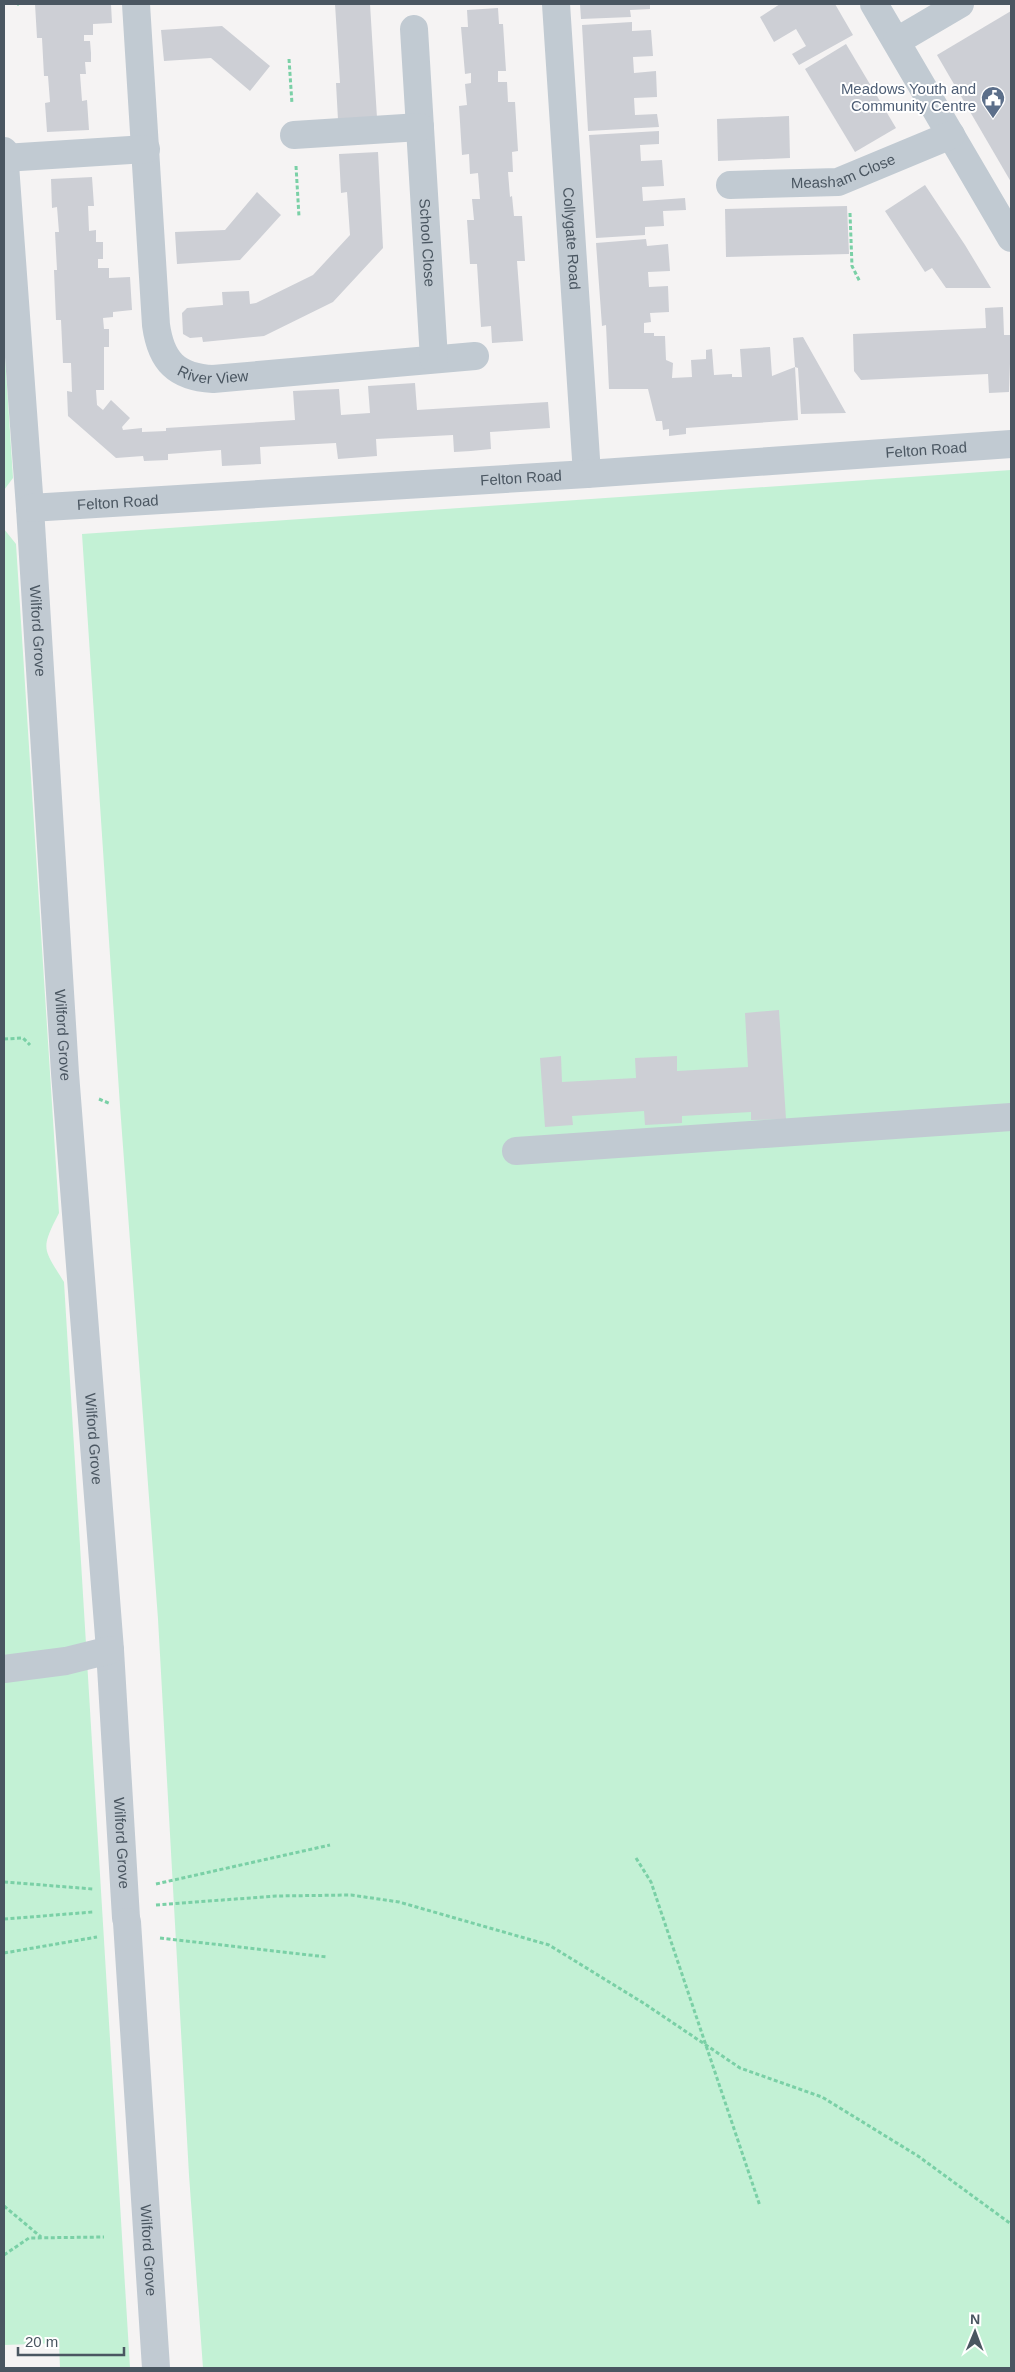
<svg xmlns="http://www.w3.org/2000/svg" width="1015" height="2372" font-family="Arial,sans-serif">
<style>
.green{fill:#c3f1d5}
.building{fill:#cdcfd5}
.lines{fill:none;stroke-linecap:round;stroke-linejoin:round}
.path{stroke:#7ad0a6;stroke-width:3;stroke-dasharray:4 2.5;stroke-linecap:butt}
.minor{stroke:#c1cad2;stroke-width:28}
.labels{text-anchor:middle;stroke-width:4;stroke-linejoin:round;paint-order:stroke}
.service-label{font-size:15px;fill:#4e5e75;stroke:#fff;text-anchor:end}
.street-label{font-size:15px;fill:#4a5661;stroke:#fff}
</style>
<rect width="100%" height="100%" fill="#f5f3f3"/>
<g class="green">
<path d="M4,341L13,478L4,490Z"/>
<path d="M1011,470V2368H203L189,2175L158,1619L120,1106L82,534Z"/>
<path d="M4,529L16,544L59,1213C40,1250 43,1248 64,1282L130,2368H60L59,2343L4,2345Z"/>
</g>
<g class="building">
<path d="M35,4H111L112,23L93,24V35H84V41H90L91,53V62H85L86,74H80L82,101L87,100L89,130L47,132L45,103L50,102L48,76H44L42,38H37Z"/>
<path d="M335,4H370L377,118L338,120L336,83H340Z"/>
<path d="M580,4H650V9L630,10L631,17L581,19Z"/>
<path d="M780,4H835L853,35L799,65L792,54L806,46L796,29L774,42L760,17Z"/>
<path d="M498,8L499,24H503L506,71H498V82H507L508,102H515L518,151L512,152L513,172H508L510,197L512,196L514,216H522L525,261H517L523,341L492,343L491,326L481,327L477,264H470L467,220H474L472,199H480L478,173L470,174L469,154L462,155L459,106L467,105L465,84L471,83V73L465,74L461,27H468L467,10Z"/>
<path d="M1011,11V182L937,55Z"/>
<path d="M632,22V31L651,30L653,56L633,57L634,73L656,71L657,97L634,98L635,115L657,114L659,127L588,131L582,25Z"/>
<path d="M222,26L270,66L250,91L211,58L164,61L161,30Z"/>
<path d="M846,44L896,128L855,152L805,69Z"/>
<path d="M789,116L790,158L718,161L717,119Z"/>
<path d="M659,131V144L640,145L641,161L662,160L664,186L642,187L643,201L685,198L686,210L663,211L664,226L645,227V235L596,238L589,135Z"/>
<path d="M378,152L383,248L333,302L264,336L203,342L202,337L190,338L183,334L182,313L187,308L223,305L222,292L249,291L250,304L256,303L313,275L350,235L347,192L341,193L339,154Z"/>
<path d="M92,177L94,206H88L89,231L96,230V242H103V259H98V268H109V278L130,277L132,310L113,312V317L103,318L104,329H109V347H104V390H96L97,405L103,410L111,400L130,418L122,427L123,430L142,428V432L166,431V428L295,420L293,391L314,390L339,389L341,415L370,413L368,386L415,383L417,410L548,402L550,428L490,432L491,449L471,451L454,452L453,435L376,439L377,456L338,459L336,443L260,447L261,464L222,466L221,450L168,454V460L144,461L143,456L116,458L68,416L67,391L72,392L71,363H63L61,320H56L54,270H57L55,232H59L57,207L52,208L51,179Z"/>
<path d="M925,185L965,245L991,288H946L932,268L925,272L885,211Z"/>
<path d="M257,192L281,215L240,260L177,264L175,232L225,230Z"/>
<path d="M847,206L849,254L726,257L725,209Z"/>
<path d="M646,239L647,246L668,244L670,271L648,272L649,287L668,286L669,312L650,313L651,322L644,323V333H654V336H665L666,360L673,363L672,378L692,377L691,360L706,359V350L712,349L714,375L732,374V377H742L740,349L770,347L772,376L795,367L798,420L686,428V434L669,436V429L663,430L662,421H656L648,389H609L606,325L602,326L596,243Z"/>
<path d="M1003,307L1004,335H1011L1009,392L989,393L988,374L861,380L854,371L853,334L986,328L985,308Z"/>
<path d="M803,337L846,413L801,414L798,368L795,367L793,338Z"/>
<path d="M779,1010L786,1119L751,1120V1112L682,1116V1123L645,1125L644,1111L572,1116L573,1125L545,1127L540,1058L561,1056L562,1082L636,1078L635,1058L677,1056V1071L748,1067L745,1013Z"/>
</g>
<g class="lines">
<g class="path">
<path d="M17,4H19"/>
<path d="M289,59L292,104"/>
<path d="M296,166L299,217"/>
<path d="M850,213L852,266L860,282"/>
<path d="M4,1039L23,1038L30,1045"/>
<path d="M99,1099L111,1104"/>
<path d="M636,1858L651,1882L760,2206"/>
<path d="M4,1882L93,1889"/>
<path d="M156,1884L330,1845"/>
<path d="M156,1905L276,1896L351,1895L399,1902L549,1945L645,2004L740,2068L822,2097L918,2156L1011,2224"/>
<path d="M4,1919L93,1912"/>
<path d="M160,1938L327,1957"/>
<path d="M4,1953L97,1937"/>
<path d="M4,2206L41,2237"/>
<path d="M4,2255L29,2238L104,2237"/>
</g>
<g class="minor">
<path id="s1" d="M136,4L156,325C161,361 176,377 213,379L475,356"/>
<path id="s2" d="M556,4L587,474"/>
<path d="M874,4L1011,238"/>
<path id="s3" d="M414,29L434,359"/>
<path d="M897,41L960,4"/>
<path d="M294,135L420,127"/>
<path id="s4" d="M4,151L30,508L65,1073L110,1650L126,1918"/>
<path d="M4,158L146,149"/>
<path id="s5" d="M730,185L838,182L951,135"/>
<path id="s6" d="M30,508L587,474L1011,444"/>
<path d="M516,1151L1011,1117"/>
<path d="M4,1669L66,1661L110,1650"/>
<path id="s7" d="M127,1922L156,2368"/>
</g>
</g>
<defs>
<g id="civic-pin" transform="scale(1.25)"><path d="M0 17L-7.5 6A9.5 9.5 0 1 1 7.5 6Z" fill="#5c6f8a" stroke="#fff"/><path d="M-.6-6.5H3V-4.5H.6V-3L4-1V1h2V6H-6V1h2V-1L-.6-3ZM-1.2 2.5V6h2.4V2.5Z" fill="#fff"/></g>
</defs>
<g fill-rule="evenodd">
<use href="#civic-pin" x="993" y="98"/>
</g>
<g class="labels">
<g class="service-label">
<text x="976" y="94">Meadows Youth and<tspan x="976" dy="17">Community Centre</tspan></text>
</g>
<g class="street-label">
<text dy="5" stroke="none"><textPath href="#s5" startOffset="115">Measham Close</textPath></text>
<text dy="5" stroke="none"><textPath href="#s2" startOffset="235">Collygate Road</textPath></text>
<text dy="5" stroke="none"><textPath href="#s3" startOffset="214">School Close</textPath></text>
<text dy="5" stroke="none"><textPath href="#s1" startOffset="409">River View</textPath></text>
<text dy="5" stroke="none"><textPath href="#s6" startOffset="898">Felton Road</textPath></text>
<text dy="5" stroke="none"><textPath href="#s6" startOffset="492">Felton Road</textPath></text>
<text dy="5" stroke="none"><textPath href="#s6" startOffset="88">Felton Road</textPath></text>
<text dy="5" stroke="none"><textPath href="#s4" startOffset="481">Wilford Grove</textPath></text>
<text dy="5" stroke="none"><textPath href="#s4" startOffset="886">Wilford Grove</textPath></text>
<text dy="5" stroke="none"><textPath href="#s4" startOffset="1291">Wilford Grove</textPath></text>
<text dy="5" stroke="none"><textPath href="#s4" startOffset="1696">Wilford Grove</textPath></text>
<text dy="5" stroke="none"><textPath href="#s7" startOffset="329">Wilford Grove</textPath></text>
</g>
</g>
<rect width="1015" height="2372" fill="none" stroke="#4a5661" stroke-width="10"/>
<g transform="translate(975 2332) rotate(1)" stroke="#ffffff" stroke-width="4" paint-order="stroke">
<path d="M0-4L9 19L0 12L-9 19Z" fill="#4a5661"/>
<text y="-8" font-size="14" font-weight="bold" text-anchor="middle" fill="#4a5661">N</text>
</g>
<path d="M18 2347v8h106v-8" fill="none" stroke="#4a5661" stroke-width="2.5"/>
<text x="25" y="2347" font-size="15" fill="#4a5661" stroke="#ffffff" stroke-width="4" paint-order="stroke">20 m</text>
</svg>
